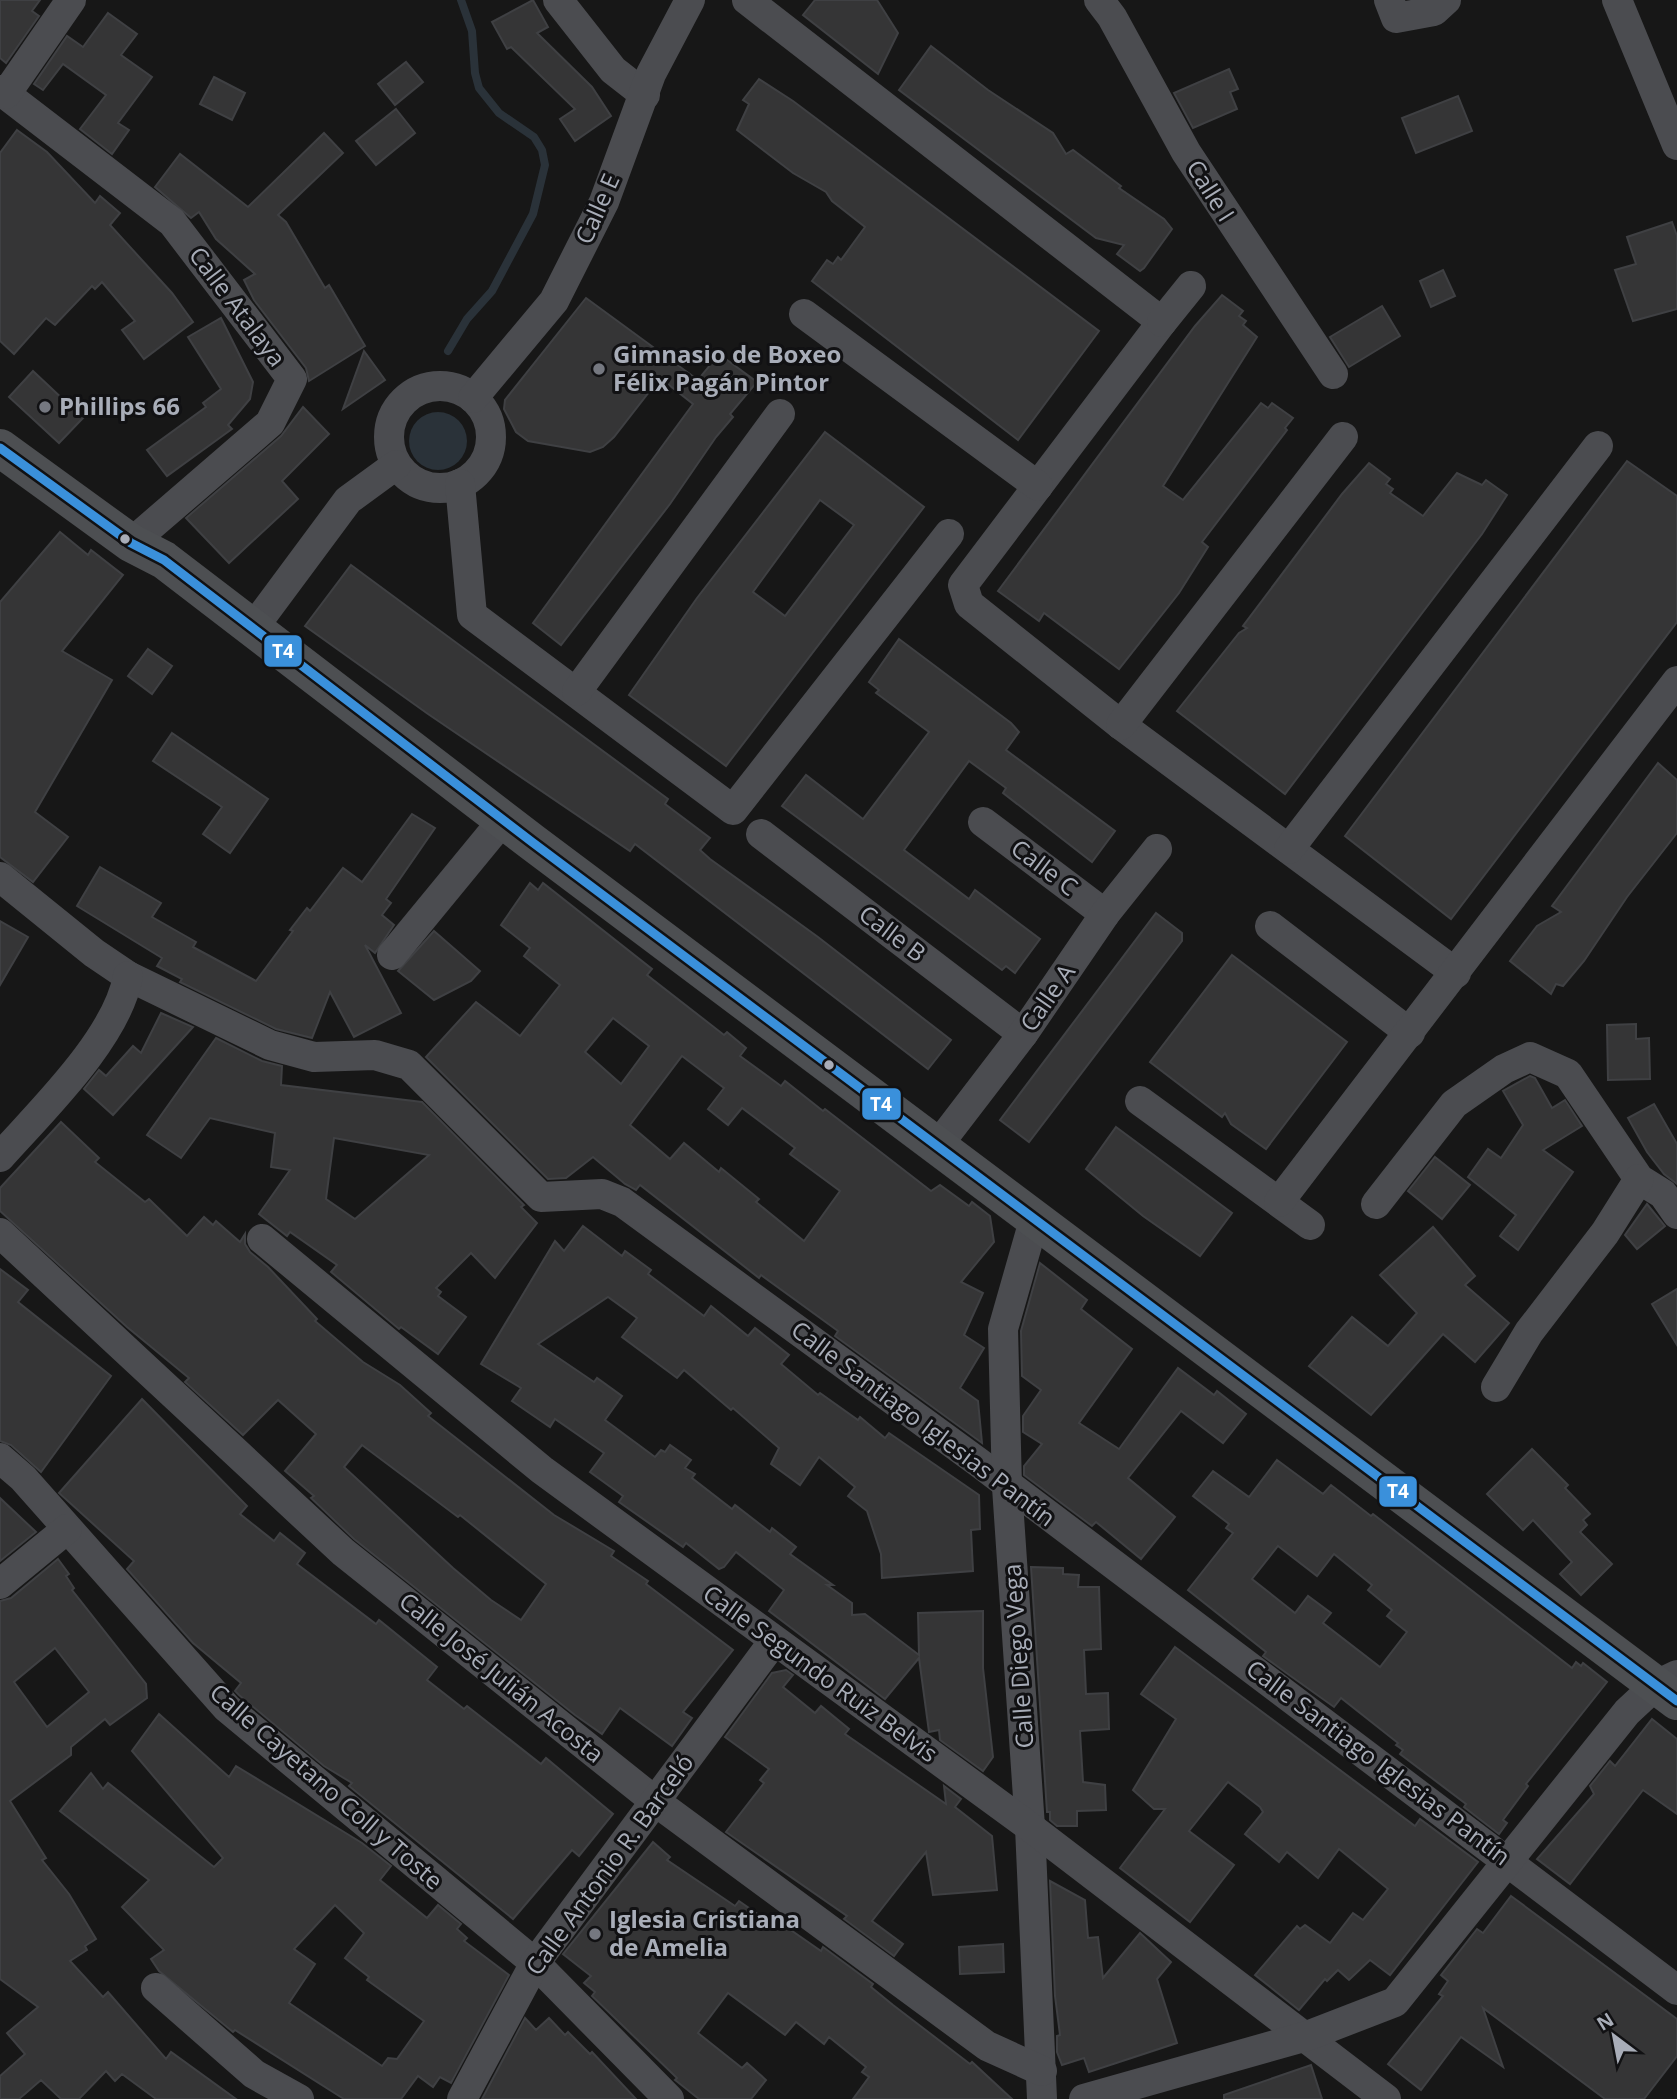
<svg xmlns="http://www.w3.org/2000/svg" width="1677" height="2099" font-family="'Open Sans',sans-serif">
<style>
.water{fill:#2a3239}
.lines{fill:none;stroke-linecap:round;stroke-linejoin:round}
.stream{stroke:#2a3239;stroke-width:8}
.building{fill:#353536;stroke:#3f4043;stroke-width:2;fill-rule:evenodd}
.minor{stroke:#4b4c50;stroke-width:30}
.major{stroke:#4d4f52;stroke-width:38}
.bus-1-casing{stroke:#111113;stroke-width:14}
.bus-1{stroke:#3a90db;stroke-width:9}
.poi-dot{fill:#757880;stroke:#111113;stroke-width:2.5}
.bus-dot{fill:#a8adb8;stroke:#111113;stroke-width:2.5}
.labels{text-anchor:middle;stroke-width:6;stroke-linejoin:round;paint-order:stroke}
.street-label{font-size:24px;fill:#a8adb8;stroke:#111113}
.poi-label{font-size:24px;font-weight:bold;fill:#a8adb8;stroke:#111113;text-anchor:start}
.line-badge{stroke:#111113;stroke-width:2.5}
.badge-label{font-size:19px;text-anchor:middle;font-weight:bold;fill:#fff}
</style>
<rect width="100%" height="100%" fill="#171717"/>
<circle class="water" cx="438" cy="441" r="29"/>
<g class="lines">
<path class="stream" d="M448,351L467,319L492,291L533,214L545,165L542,150L534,137L499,113L479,88L475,73L472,31L461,0"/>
</g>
<g class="building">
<path d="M0,0H40L32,11L39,16L6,63L0,58Z"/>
<path d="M533,0L548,27L537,33L592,87L611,116L575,141L560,119L575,109L511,47L507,49L492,22Z"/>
<path d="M815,0H877L898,33L878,74L803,15Z"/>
<path d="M108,13L137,34L121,55L152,77L118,123L129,130L112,154L80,129L106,95L63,64L43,90L34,84L67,36L83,47Z"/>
<path d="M931,46L988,90L1053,133L1066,154L1073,150L1121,186L1119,188L1164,219L1172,229L1144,268L1140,271L1117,254L1124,245L1096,238L899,90Z"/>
<path d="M406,62L423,82L395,105L378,84Z"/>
<path d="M1229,69L1238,89L1230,92L1237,109L1193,128L1174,93Z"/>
<path d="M214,77L245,93L232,120L200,104Z"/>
<path d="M759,79L793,101L1099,331L1018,440L812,281L827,260L833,264L838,257L841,260L865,227L832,201L826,192L793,173L737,130L749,104L743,100Z"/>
<path d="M1458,96L1472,131L1416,153L1402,118Z"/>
<path d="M396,109L415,133L376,165L356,141Z"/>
<path d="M17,130L47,152L95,203L100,196L120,213L110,225L172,293L193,322L144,359L122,330L135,321L102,282L95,289L92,286L55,325L46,318L14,354L0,341V153Z"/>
<path d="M324,133L343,153L278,215L286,222L325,288L329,285L365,346L309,381L306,368L254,300L244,280L255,274L216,239L199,212L191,218L155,187L180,154L248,207Z"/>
<path d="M1672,222L1677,236V309L1633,321L1615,270L1636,264L1627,237Z"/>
<path d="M1443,270L1455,296L1431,307L1420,281Z"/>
<path d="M1222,295L1243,311L1239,316L1246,321L1243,325L1257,337L1163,486L1183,500L1261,403L1268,408L1272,403L1293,418L1285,428L1287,430L1202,542L1208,547L1179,593L1119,669L1044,613L1039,621L998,591L1195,326Z"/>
<path d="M586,298L698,380L719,354L757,382L730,414L733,417L716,437L670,504L561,645L533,623L693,404L660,378L614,437L603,447L590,452L528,441L516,432L504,409L505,400Z"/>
<path d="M1382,306L1400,336L1349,367L1330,337Z"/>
<path d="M221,318L253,382L250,399L228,425L232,429L167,476L147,450L206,407L203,403L221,389L188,337Z"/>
<path d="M364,351L385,380L343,409Z"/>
<path d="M33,371L83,418L59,443L9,397Z"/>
<path d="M303,407L329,434L282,481L298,499L229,563L186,518L281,436Z"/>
<path d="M825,432L924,507L726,766L629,695L697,598ZM820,500L854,525L785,616L753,592Z"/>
<path d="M1627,461L1677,496V622L1451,919L1345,836Z"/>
<path d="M1369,463L1390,479L1386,484L1393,489L1390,493L1423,516L1457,473L1482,485L1486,480L1507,495L1482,534L1285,794L1177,711L1239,633L1247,628L1243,626L1342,494Z"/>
<path d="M60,532L88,555L91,550L123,575L62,651L112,680L35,812L68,837L33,882L0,857V602Z"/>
<path d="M351,565L668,799L665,804L710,838L700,850L710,859L818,937L951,1040L928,1069L635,844L630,851L428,714L305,626Z"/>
<path d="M899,639L1011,723L1019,732L1006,750L1115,831L1092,862L1003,793L1006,788L969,761L904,850L969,899L975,890L1040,939L1015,973L1006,966L1002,970L782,806L806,775L863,819L929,732L876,693L879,690L869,682Z"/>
<path d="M148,649L172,666L152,694L128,676Z"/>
<path d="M172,733L268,799L230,853L203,834L222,807L153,761Z"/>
<path d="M1658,763L1677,780V833L1627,897L1584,961L1563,986L1556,984L1551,994L1510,961L1537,926L1561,912L1552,906Z"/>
<path d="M412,814L435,828L386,899L391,903L382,915L394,925L375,953L365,945L401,1013L354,1037L330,992L312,1038L276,1029L180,982L182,979L157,966L162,958L77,906L100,867L161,903L152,917L196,942L193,947L256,981L293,931L290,930L307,908L310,911L343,868L362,882Z"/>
<path d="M530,883L538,890L543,883L652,969L647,975L724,1035L727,1032L746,1048L740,1056L781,1086L785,1081L823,1111L825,1109L931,1191L940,1185L969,1206L972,1202L990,1216L994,1242L961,1282L983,1293L964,1335L984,1348L960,1388L978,1401L982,1443L835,1336L838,1331L761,1275L759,1278L640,1185L636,1190L625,1184L593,1157L566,1178L548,1179L426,1057L476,1002L520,1036L560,985L524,956L530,948L501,925ZM613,1018L649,1046L621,1084L585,1052ZM682,1056L724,1088L708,1109L728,1125L742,1108L795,1148L790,1154L840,1191L804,1241L756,1202L759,1199L721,1168L719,1172L684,1143L670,1159L630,1125Z"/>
<path d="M1156,913L1182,933V941L1029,1142L1000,1120Z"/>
<path d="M0,921L28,937L0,985Z"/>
<path d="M434,931L480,971L471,981L434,1000L398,971Z"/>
<path d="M1232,955L1347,1042L1266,1149L1231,1124L1225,1113L1222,1117L1150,1062Z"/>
<path d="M161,1013L193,1027L113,1115L84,1089L99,1070L106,1076L133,1046L141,1053Z"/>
<path d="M1636,1024V1039L1649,1038L1650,1079L1608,1080L1607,1025Z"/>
<path d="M216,1038L262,1061L282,1066L281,1085L422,1102L524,1205L521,1207L537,1223L495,1278L471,1253L436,1288L441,1292L438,1296L466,1317L438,1354L401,1327L399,1329L331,1272L337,1265L290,1232L287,1236L259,1214L290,1170L271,1167L275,1133L210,1118L181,1158L147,1135ZM334,1138L429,1155L355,1219L326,1199Z"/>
<path d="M1530,1076L1535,1078L1552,1108L1565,1100L1582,1126L1543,1150L1573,1172L1518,1250L1500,1236L1516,1215L1468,1177L1488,1149L1501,1158L1523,1125L1503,1091Z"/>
<path d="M1654,1104L1677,1144V1184L1664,1174L1647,1152L1628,1118Z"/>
<path d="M61,1122L99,1158L95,1162L145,1202L149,1199L187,1236L204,1217L213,1225L216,1221L240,1242L245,1234V1244L250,1252L268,1267L317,1319L315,1321L363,1362L400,1385L431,1413L428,1416L554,1515L614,1551L611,1556L648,1581L646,1584L733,1650L683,1712L692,1718L672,1746L620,1708L602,1734L575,1715L354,1539L311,1498L314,1496L285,1471L316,1434L278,1400L243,1435L185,1382L189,1378L127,1327L0,1211V1188ZM362,1445L458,1517L460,1515L546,1584L521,1620L491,1600L453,1568L344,1467Z"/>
<path d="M1116,1127L1232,1213L1200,1256L1143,1216L1086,1169Z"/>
<path d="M1435,1157L1470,1185L1442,1219L1408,1191Z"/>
<path d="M1647,1204L1665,1226L1637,1249L1625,1235Z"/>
<path d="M583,1226L622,1256L625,1251L651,1270L648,1274L704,1316L711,1306L748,1336L755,1328L789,1355L781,1364L818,1395L820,1393L858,1420L860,1417L885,1438L889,1433L979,1495L980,1529L971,1530L973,1571L882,1578L881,1554L867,1511L848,1496L855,1487L819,1457L800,1485L771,1464L779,1448L733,1408L731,1410L684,1370L677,1378L622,1337L637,1318L608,1297L538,1344L594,1382L597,1378L622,1396L605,1420L655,1457L661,1450L665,1452L670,1445L691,1460L685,1468L695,1474L692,1478L732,1509L735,1505L770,1532L772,1528L796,1547L790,1554L833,1585H827L852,1603V1615L865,1614L919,1655L918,1613L983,1611V1668L993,1757L983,1771L940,1740L939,1730L929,1732L919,1658L885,1699L769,1611L784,1590L736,1552L724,1567L719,1569L686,1543L683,1547L619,1502L623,1496L590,1472L604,1453L555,1419L550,1427L512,1401L521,1388L481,1364L555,1241L564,1251Z"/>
<path d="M1433,1227L1475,1276L1465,1285L1509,1323L1475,1362L1443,1334L1371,1415L1309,1366L1352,1317L1388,1346L1417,1313L1380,1275Z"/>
<path d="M1040,1263L1087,1300L1081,1309L1132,1349L1079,1423L1119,1449L1178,1368L1214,1395L1217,1391L1246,1414L1223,1443L1181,1411L1128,1478L1175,1517L1141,1559L1096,1522L1092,1526L1024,1475V1466L1042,1444L1023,1432V1416L1041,1390L1022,1376L1021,1331Z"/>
<path d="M0,1269L28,1290L18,1302L111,1376L41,1472L11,1445L0,1441Z"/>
<path d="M1677,1289V1345L1652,1304Z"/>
<path d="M142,1399L247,1506L240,1514L274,1541L280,1533L305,1553L297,1564L376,1624L379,1620L437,1667L427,1680L464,1709L467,1706L541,1764L546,1758L613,1814L579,1856L572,1850L513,1919L349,1786L352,1783L324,1766L239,1695L235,1691L241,1683L193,1643L127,1569L134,1561L59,1493Z"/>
<path d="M1532,1449L1568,1485L1565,1488L1590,1514L1583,1520L1587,1525L1580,1532L1612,1564L1581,1595L1560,1574L1572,1562L1533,1520L1523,1530L1487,1494Z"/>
<path d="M1277,1460L1323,1494L1331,1485L1371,1516L1373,1514L1572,1668L1576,1662L1581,1666L1583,1663L1607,1682L1526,1784L1528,1786L1503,1820L1507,1823L1499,1834L1464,1807L1466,1804L1400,1754L1403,1750L1396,1745L1398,1743L1341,1698L1334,1707L1285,1672L1263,1656L1266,1652L1188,1590L1233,1533L1226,1528L1229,1524L1193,1496L1213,1471L1249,1497ZM1278,1546L1317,1576L1334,1554L1372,1585L1368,1590L1392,1610L1387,1616L1407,1632L1380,1667L1323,1623L1331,1613L1308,1596L1295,1613L1252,1579Z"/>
<path d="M0,1498L36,1532L0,1561Z"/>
<path d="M58,1559L69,1574L66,1576L74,1588L72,1590L146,1684L147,1698L110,1725L105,1719L71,1747V1755L10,1801L46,1858L42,1860L69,1894L96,1939L85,1946L87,1950L70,1961L103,1997L108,1992L166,2059L171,2052L236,2099H156L122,2074L115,2081L106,2071L79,2099H61L41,2080L19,2099H0V2076L25,2054L7,2033L38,2007L0,1979V1601L11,1598ZM55,1648L89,1692L47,1727L14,1682Z"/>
<path d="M1031,1567L1063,1568V1574L1079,1575L1078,1587H1099L1101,1649L1084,1650L1086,1694L1108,1693L1109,1729L1080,1731L1083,1782L1105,1785L1106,1810L1077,1811V1826H1057L1050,1820V1812H1047Z"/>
<path d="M1175,1647L1415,1826L1420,1819L1478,1862L1390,1975L1370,1960L1349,1980L1338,1970L1327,1981L1325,1979L1299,2010L1255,1975L1297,1926L1300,1929L1305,1925L1330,1943L1353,1913L1363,1920L1388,1889L1339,1849L1318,1878L1287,1852L1279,1862L1245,1834L1263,1812L1260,1807L1228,1782L1189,1831L1234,1865L1190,1922L1120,1868L1165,1809H1154L1133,1790L1176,1719L1141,1694Z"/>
<path d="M786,1670L793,1675L783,1687L815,1713L821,1706L849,1729L845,1734L946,1804L944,1786L961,1799L955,1807L992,1836L997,1890L933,1895L926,1852L872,1921L903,1944L894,1956L844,1919L847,1916L726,1832L764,1783L760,1780L769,1769L725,1737L772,1673Z"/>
<path d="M159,1714L229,1777L236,1766L362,1843L391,1866L380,1880L427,1918L438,1905L461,1924L457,1929L467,1938L464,1941L509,1975L451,2083L440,2077L433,2087L418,2076L401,2099H344L235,2030L233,2032L159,1971L151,1959L164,1950L122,1907L149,1880L60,1811L91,1773L103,1789L108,1783L214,1867L223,1858L132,1751ZM335,1905L364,1933L345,1958L369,1977L367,1980L424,2021L397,2059L388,2058L382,2066L289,2003L315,1964L294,1949Z"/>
<path d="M1652,1719L1677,1739V1814L1643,1790L1570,1884L1537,1859L1594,1794L1590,1786L1610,1761L1615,1766Z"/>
<path d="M653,1842L670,1857L667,1860L735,1906L739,1901L779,1929L782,1924L821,1951L823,1947L873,1984L871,1987L893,2005L970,2064L972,2062L1012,2099H853L869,2077L862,2072L866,2067L829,2037L824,2044L796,2022L785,2035L728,1993L698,2033L742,2068L747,2063L766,2080L751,2099H699L675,2080L677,2078L592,1996L595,1992L584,1983L591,1976L563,1954Z"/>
<path d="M1050,1881L1085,1900L1088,1938L1098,1937L1103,1978L1140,1933L1171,1962L1157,1979L1177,2043L1089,2072L1084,2058L1062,2065L1057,2052V2036L1060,2035L1055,1996Z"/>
<path d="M1511,1896L1677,2019V2056L1644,2099H1605L1483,2008L1503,2067L1461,2037L1421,2090L1388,2064L1443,1996L1439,1994L1448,1981L1441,1975L1477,1929L1483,1933Z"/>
<path d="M1003,1944L1004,1972L960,1974L959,1947Z"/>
<path d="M525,2018L536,2030L549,2018L565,2035L568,2032L590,2054L592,2052L636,2099H482Z"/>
<path d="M1311,2065L1322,2099H1224V2095Z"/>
</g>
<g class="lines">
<g class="minor">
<path d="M558,0L613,70L645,95"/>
<path d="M747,0L1162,322L963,585L969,604L1121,725L1456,973"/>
<path d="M1099,0L1112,17L1186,152L1333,374"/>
<path d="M1389,0L1396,18L1434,11L1446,0"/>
<path d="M1617,0L1677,145"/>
<path d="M0,90L172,222L292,379L270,423L131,543"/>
<path d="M6,94L71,0"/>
<path d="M804,314L1038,486"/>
<path d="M1162,322L1191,286"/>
<circle cx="440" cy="437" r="51"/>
<path d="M473,398L554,301L604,202L651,74L690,0"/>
<path d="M460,484L472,615L733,810L949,534"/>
<path d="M253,628L348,500L396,465"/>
<path d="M577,691L780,414"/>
<path d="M1121,725L1343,437"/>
<path d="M983,822L1105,914"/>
<path d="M761,834L1023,1034"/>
<path d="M1289,849L1598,446"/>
<path d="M0,877L94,953L128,976L270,1045L314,1057L375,1055L409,1065L541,1197L602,1194L622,1202L978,1462L1677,1990"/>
<path d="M1270,926L1410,1033"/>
<path d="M392,955L503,820"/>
<path d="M1140,1101L1310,1225"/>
<path d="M938,1145L1023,1034L1105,914L1157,849"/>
<path d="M0,1157C42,1110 117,1038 128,976"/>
<path d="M1279,1202L1677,681"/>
<path d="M1376,1204L1454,1104L1504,1069L1530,1057L1568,1074L1639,1179L1663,1194L1677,1214"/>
<path d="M1035,1217L1003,1329L1007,1487L1030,1827L1042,2099"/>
<path d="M0,1233L343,1552L656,1802L987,2046L1042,2071"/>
<path d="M262,1239L542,1470L1030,1827L1386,2099"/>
<path d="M1496,1387L1529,1332L1605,1233L1639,1179"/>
<path d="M0,1458L23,1478L227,1708L535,1963L669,2099"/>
<path d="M0,1584L67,1529"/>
<path d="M156,1988L254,2074L299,2099"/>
<path d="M462,2099L535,1963L774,1641"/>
<path d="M1084,2099L1307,2036L1395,2002L1627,1712L1656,1685L1677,1675"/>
</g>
<path class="major" d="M0,448L131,543L164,560L532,842L1677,1701"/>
<g class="bus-1-casing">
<path id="bus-1" d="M0,448L131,543L164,560L532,842L1677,1701"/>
</g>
<use href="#bus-1" class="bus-1"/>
</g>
<g class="poi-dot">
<circle cx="599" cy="369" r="7"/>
<circle cx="45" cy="407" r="7"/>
<circle cx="595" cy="1934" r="7"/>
</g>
<g class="bus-dot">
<circle cx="125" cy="539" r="6"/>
<circle cx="829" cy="1065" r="6"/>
</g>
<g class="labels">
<g class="street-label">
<text transform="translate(1210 191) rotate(58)" y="8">Calle I</text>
<text transform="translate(598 209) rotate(-66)" y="8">Calle E</text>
<text transform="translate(237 307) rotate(53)" y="8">Calle Atalaya</text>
<text transform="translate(1044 868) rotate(37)" y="8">Calle C</text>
<text transform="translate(892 934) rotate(37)" y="8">Calle B</text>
<text transform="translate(1048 998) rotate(-55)" y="8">Calle A</text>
<text transform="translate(923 1424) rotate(37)" y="8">Calle Santiago Iglesias Pantín</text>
<text transform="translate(1019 1656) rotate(-94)" y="8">Calle Diego Vega</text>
<text transform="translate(820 1674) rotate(36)" y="8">Calle Segundo Ruiz Belvis</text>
<text transform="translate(501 1678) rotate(39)" y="8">Calle José Julián Acosta</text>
<text transform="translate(1378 1763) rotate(37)" y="8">Calle Santiago Iglesias Pantín</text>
<text transform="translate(326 1787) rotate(41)" y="8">Calle Cayetano Coll y Toste</text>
<text transform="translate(610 1865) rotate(-54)" y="8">Calle Antonio R. Barceló</text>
</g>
<g class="poi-label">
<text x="613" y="363">Gimnasio de Boxeo<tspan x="613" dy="28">Félix Pagán Pintor</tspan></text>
<text x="59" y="415">Phillips 66</text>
<text x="609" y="1928">Iglesia Cristiana<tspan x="609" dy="28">de Amelia</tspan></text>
</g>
</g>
<g class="line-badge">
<rect x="263" y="634" width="40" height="34" rx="7" fill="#3a90db"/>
<rect x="861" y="1087" width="41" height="34" rx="7" fill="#3a90db"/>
<rect x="1378" y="1475" width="40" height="33" rx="7" fill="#3a90db"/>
</g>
<g class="badge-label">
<text x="283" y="658">T4</text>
<text x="881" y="1111">T4</text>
<text x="1398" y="1498">T4</text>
</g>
<g transform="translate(1614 2036) rotate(328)" stroke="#111113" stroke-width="5" paint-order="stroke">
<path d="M0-5L12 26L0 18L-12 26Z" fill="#a8adb8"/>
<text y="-10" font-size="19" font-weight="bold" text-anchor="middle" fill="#a8adb8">N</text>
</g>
</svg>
